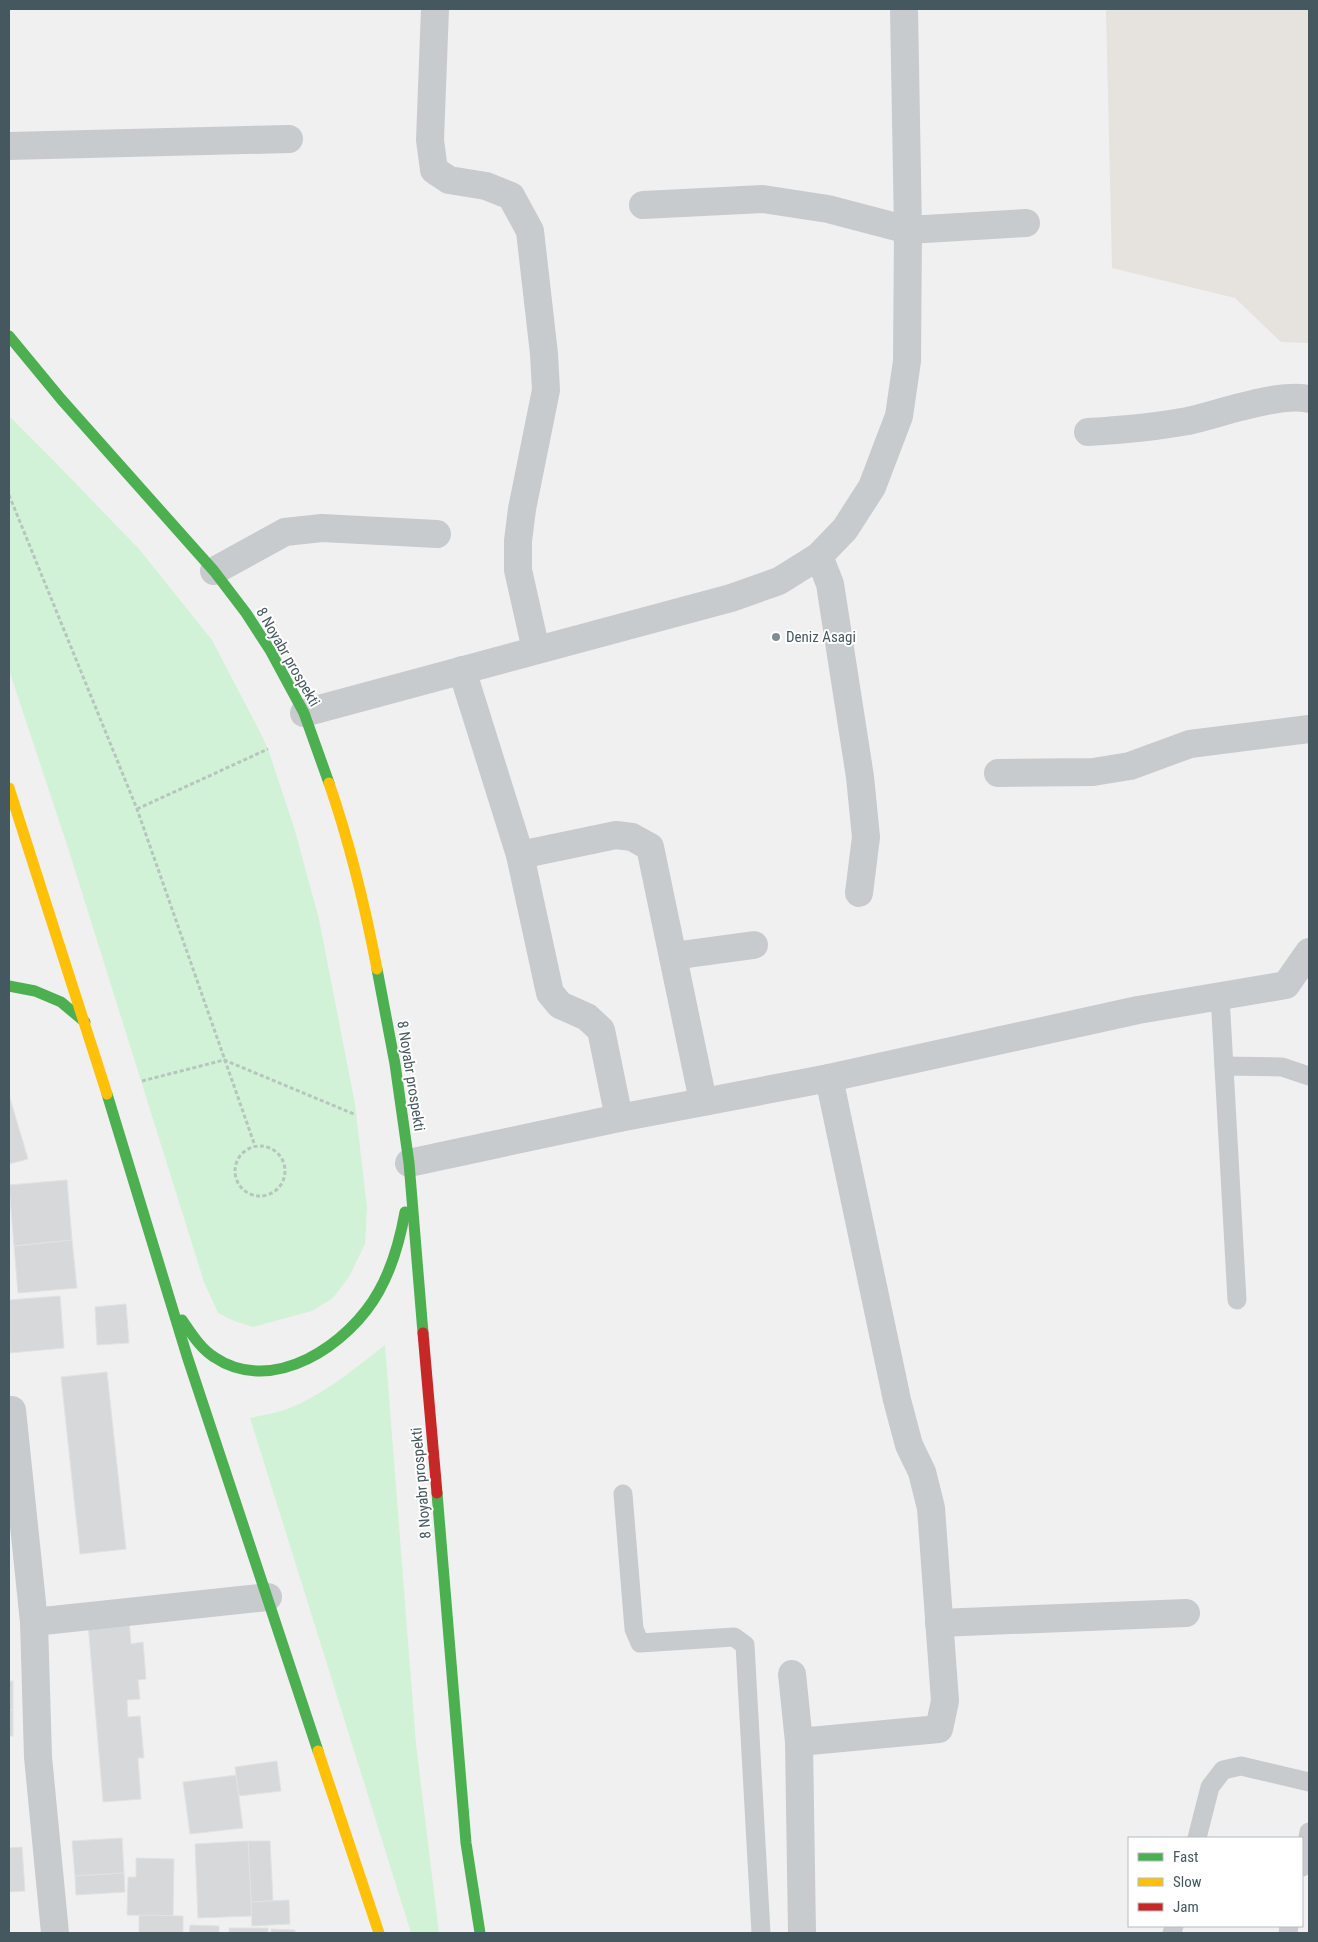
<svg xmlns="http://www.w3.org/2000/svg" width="1318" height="1942" font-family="'Roboto Condensed',sans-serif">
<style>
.commercial{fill:#e6e2dd}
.green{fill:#d2f2d7}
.building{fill:#d7d8d9;stroke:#e2e2e3}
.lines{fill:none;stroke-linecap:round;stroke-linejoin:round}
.path{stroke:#b6c5bd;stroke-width:3;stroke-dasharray:4 2.5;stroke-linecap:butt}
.lane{stroke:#c7cbcd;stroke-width:19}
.street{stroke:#c7cbcd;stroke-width:28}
.fast{stroke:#4caf50;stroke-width:11}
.slow{stroke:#ffc107;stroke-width:11}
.jam{stroke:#c62828;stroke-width:11}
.poi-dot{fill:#818d92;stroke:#fff;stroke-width:2}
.labels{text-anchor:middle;stroke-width:4;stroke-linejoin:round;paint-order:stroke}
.poi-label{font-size:15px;fill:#45585f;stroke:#fff;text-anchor:start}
.street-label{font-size:15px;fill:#45585f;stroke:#fff}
</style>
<rect width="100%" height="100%" fill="#f1f0f0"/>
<path class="commercial" d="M1106,9H1309V343L1281,342L1235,298L1112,268Z"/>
<g class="green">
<path d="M9,416L56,463L139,549L212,640L260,732L268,749L294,827L319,919L355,1104L367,1208L365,1244L349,1277L333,1298L312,1311L253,1327L234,1321L218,1313L204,1282L68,848L9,670Z"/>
<path d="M385,1345L416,1744L439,1933H411L250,1418C261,1415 273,1414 284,1410C321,1397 354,1369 385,1345Z"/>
</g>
<g class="building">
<path d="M9,1095L28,1159L9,1164Z"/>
<path d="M67,1180L72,1240L14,1246L9,1185Z"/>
<path d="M72,1240L77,1288L18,1293L14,1246Z"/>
<path d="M60,1296L64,1348L10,1353L9,1300Z"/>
<path d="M126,1304L129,1343L97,1345L95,1307Z"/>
<path d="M107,1372L126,1549L80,1554L61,1377Z"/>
<path d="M129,1619L131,1644L143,1642L146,1679L138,1680L140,1699L127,1700L128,1717L140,1716L144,1758H138L141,1799L103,1802L88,1623Z"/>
<rect x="9" y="1681" width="4" height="29"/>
<rect x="9" y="1710" width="4" height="26"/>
<path d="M277,1761L281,1791L239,1796L235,1767Z"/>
<path d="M236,1775L243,1828L190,1834L183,1782Z"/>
<path d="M122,1838L124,1873L75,1876L72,1841Z"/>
<path d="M248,1841H270L273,1901L251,1902Z"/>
<path d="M248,1841L252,1916L198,1918L195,1844Z"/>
<path d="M22,1847L25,1891L9,1892V1848Z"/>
<path d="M136,1858L174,1859L173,1916L127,1915L128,1877H136Z"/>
<path d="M124,1873L125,1892L76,1895L75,1876Z"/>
<path d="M289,1900L290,1924L252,1926L251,1902Z"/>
<path d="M139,1915L183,1916V1933H139Z"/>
<path d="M190,1925L219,1926V1933H189Z"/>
<rect x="229" y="1928" width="39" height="5"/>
<path d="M271,1929L295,1930V1933H271Z"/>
</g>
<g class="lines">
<g class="path">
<path d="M9,495L137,809L255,1146"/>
<path d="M137,809L268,749"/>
<path d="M142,1081L224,1060L356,1115"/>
<circle cx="260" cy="1171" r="25"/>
</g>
<g class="lane">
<path d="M1220,996L1237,1300"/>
<path d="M1224,1066L1282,1067L1309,1076"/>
<path d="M623,1494L634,1629L640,1643L734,1637L745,1645L761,1933"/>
<path d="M1197,1838L1210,1787L1223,1770L1241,1766L1309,1782"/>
<path d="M1302,1867L1309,1832"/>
<path d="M1172,1933L1174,1926"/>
<path d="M1288,1933L1289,1926"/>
</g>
<g class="street">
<path d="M435,9L430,140L434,170L449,180L486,186L511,196L530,231L544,354L546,390L522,509L518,541V570L536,650"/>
<path d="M9,146L289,139"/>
<path d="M643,205L763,199L828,209L908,230L1026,223"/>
<path d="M1088,432C1122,430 1155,427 1188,421C1219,414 1280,392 1309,399"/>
<path d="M819,556L830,584L860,777L866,837L859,893"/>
<path d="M214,571L285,532L322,528L437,534"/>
<path d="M462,670L520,855L550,993L560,1005L587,1017L601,1030L619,1118"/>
<path d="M304,713L731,598L779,581L819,556L845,529L872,487L899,416L907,361L908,230L904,9"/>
<path d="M998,773L1093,772L1130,766L1190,744L1309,729"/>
<path d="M520,855L616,835L632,837L650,847L703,1101"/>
<path d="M673,956L754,945"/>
<path d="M409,1163L619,1118L829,1078L1138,1010L1286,985L1309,952"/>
<path d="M12,1410L34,1622L38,1757L55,1933"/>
<path d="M34,1622L268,1597"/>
<path d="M939,1623L1186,1613"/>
<path d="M792,1674L799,1742L802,1933"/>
<path d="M799,1742L939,1729L945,1701L931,1508L922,1472L909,1445L897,1400L829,1078"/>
</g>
<g class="fast">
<path d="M9,336L61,399L214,571L246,613L270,650L304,713L329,783"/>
<path d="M377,969L395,1064L409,1163L423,1333"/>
<path d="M9,986L35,991L61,1002L85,1022"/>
<path d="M107,1094L187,1356L318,1751"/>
<path d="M182,1320C191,1333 200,1348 214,1357C273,1397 350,1344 379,1291C393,1266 400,1240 405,1212"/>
<path d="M437,1493L466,1843L480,1933"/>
</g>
<g class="slow">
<path d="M329,783C350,844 365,906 377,969"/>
<path d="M9,788L107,1094"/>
<path d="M318,1751L379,1933"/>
</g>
<path class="jam" d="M423,1333L437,1493"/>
</g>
<circle class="poi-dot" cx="776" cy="637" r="5"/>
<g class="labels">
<g class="poi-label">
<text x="786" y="642">Deniz Asagi</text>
</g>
<g class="street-label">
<text transform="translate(288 657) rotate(60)" y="5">8 Noyabr prospekti</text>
<text transform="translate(411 1076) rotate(81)" y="5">8 Noyabr prospekti</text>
<text transform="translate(421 1483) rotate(-95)" y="5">8 Noyabr prospekti</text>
</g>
</g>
<rect width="1318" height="1942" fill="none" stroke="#45585f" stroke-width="20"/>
<rect x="1128" y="1837" width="175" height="90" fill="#ffffff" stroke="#b5bcbf"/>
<rect x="1138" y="1853" width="25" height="8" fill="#4caf50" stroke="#b5bcbf"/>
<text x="1173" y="1862" font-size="15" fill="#45585f">Fast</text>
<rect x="1138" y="1878" width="25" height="8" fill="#ffc107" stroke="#b5bcbf"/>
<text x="1173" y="1887" font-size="15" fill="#45585f">Slow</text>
<rect x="1138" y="1903" width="25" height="8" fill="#c62828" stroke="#b5bcbf"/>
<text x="1173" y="1912" font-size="15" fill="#45585f">Jam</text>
</svg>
